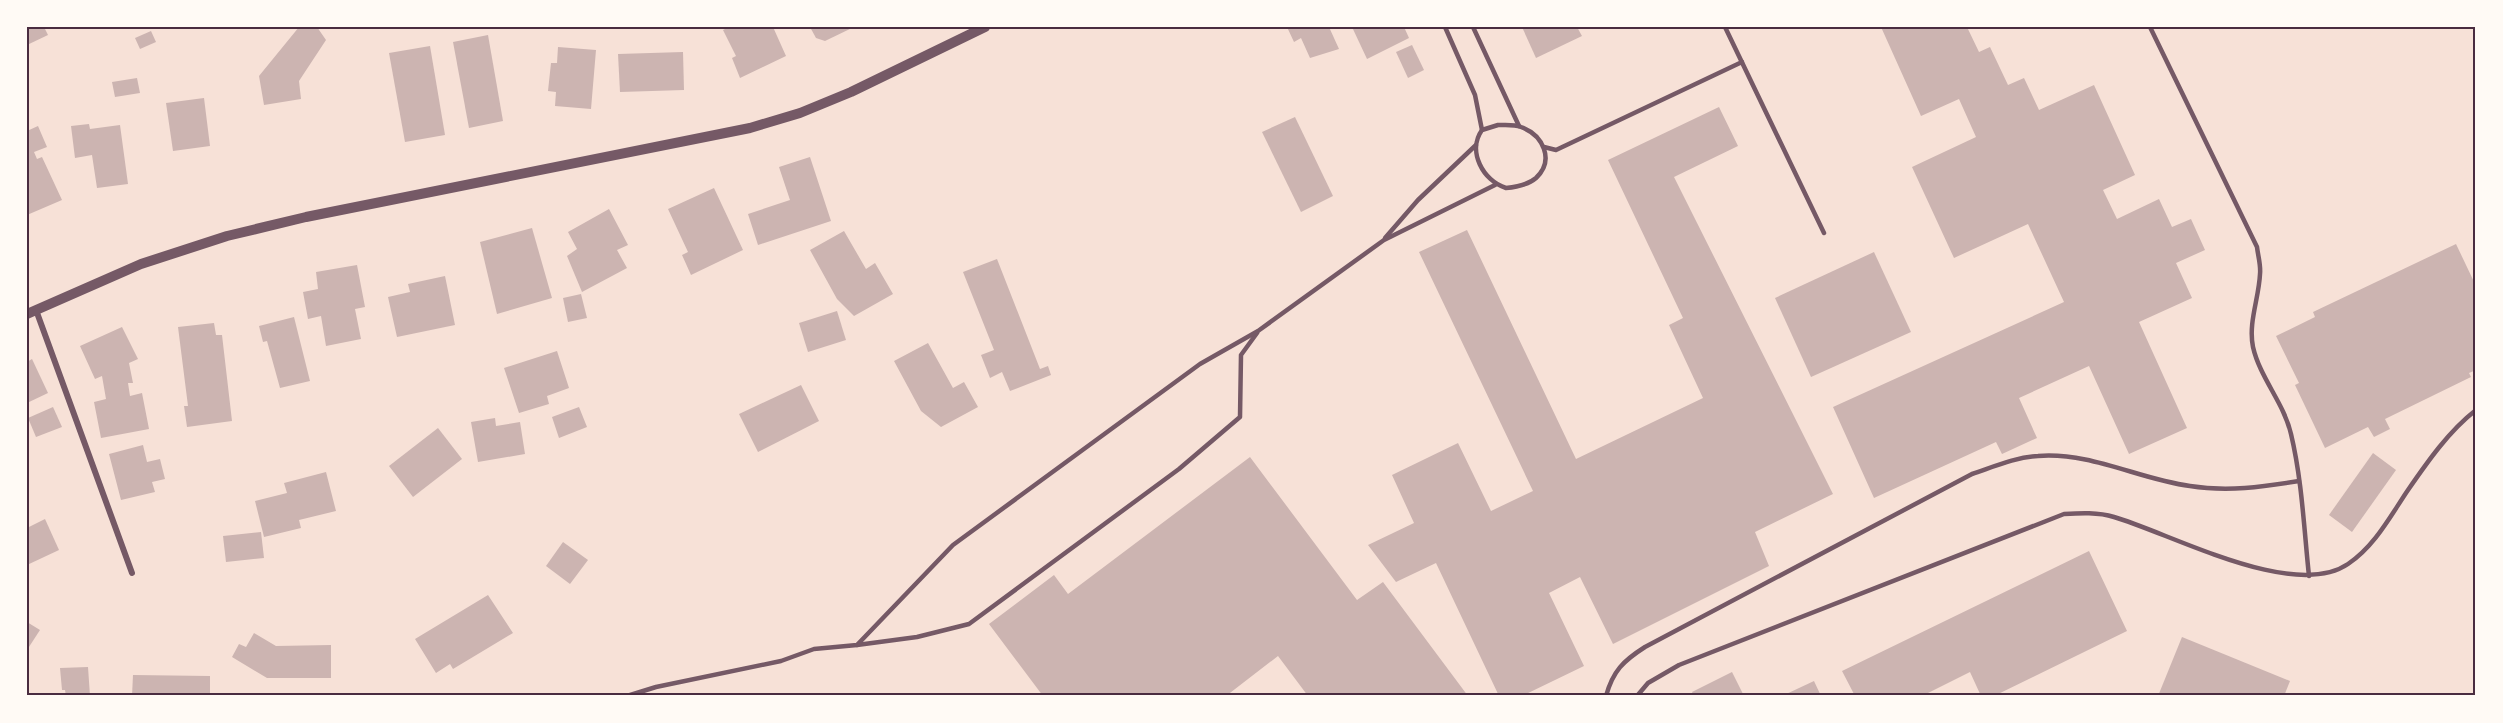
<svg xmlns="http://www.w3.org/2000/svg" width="2503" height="723" font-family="'Open Sans',sans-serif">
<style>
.building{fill:#ccb4b1}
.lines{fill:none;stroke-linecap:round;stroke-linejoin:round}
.service{stroke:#755966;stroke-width:4.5}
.minor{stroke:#755966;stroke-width:6}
.tertiary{stroke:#755966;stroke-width:10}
.neatline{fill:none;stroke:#4a2c40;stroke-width:2}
</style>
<rect width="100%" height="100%" fill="#f7e1d7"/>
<g class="building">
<path d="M27,27H44L48,35L27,45Z"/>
<path d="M299,27H317L326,40L299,81L301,99L264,105L259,76Z"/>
<path d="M729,27H773L786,56L740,78L732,58L736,56L723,30Z"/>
<path d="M810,27H854L825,41L816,38Z"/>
<path d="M1287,27H1329L1339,49L1310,58L1301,38L1294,42Z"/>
<path d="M1352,27H1404L1409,38L1367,59Z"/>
<path d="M1522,27H1577L1582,36L1536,58Z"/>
<path d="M1881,27H1967L1979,52L1990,47L2008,85L2024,78L2039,110L2094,85L2135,175L2103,190L2117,219L2159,199L2172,227L2191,219L2205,250L2176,263L2192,298L2139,322L2187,428L2129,454L2089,366L2019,398L2037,438L2002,454L1996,442L1874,498L1833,407L2064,302L2028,224L1954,258L1912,167L1976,137L1959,99L1921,116Z"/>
<path d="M151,31L156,42L140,49L135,38Z"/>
<path d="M488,35L503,121L469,128L453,42Z"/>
<path d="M1412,45L1424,70L1408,78L1396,52Z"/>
<path d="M430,46L445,135L405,142L389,53Z"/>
<path d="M558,47L596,50L591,109L555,106L556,92L548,91L551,63H557Z"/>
<path d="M683,52L684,90L620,92L618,54Z"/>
<path d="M137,78L140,93L115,97L112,82Z"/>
<path d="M204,98L210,146L173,151L166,103Z"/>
<path d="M1719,107L1738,146L1674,177L1833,494L1755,532L1769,566L1613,644L1580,577L1549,593L1584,666L1522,696H1499L1436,563L1396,582L1368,545L1414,523L1392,475L1458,443L1491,511L1533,491L1419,252L1467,230L1576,459L1703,398L1669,325L1683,318L1608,160Z"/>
<path d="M1295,117L1333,196L1301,212L1262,132Z"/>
<path d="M89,124L90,129L120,125L128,184L97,188L92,155L75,158L71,126Z"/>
<path d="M38,126L47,147L34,152L37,159L42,157L62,200L27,215V131Z"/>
<path d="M810,157L831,221L758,245L748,214L790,200L779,167Z"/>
<path d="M714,188L743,250L691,275L682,255L688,252L668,209Z"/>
<path d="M609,209L628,245L617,250L627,268L582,292L567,256L577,249L568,232Z"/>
<path d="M532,228L552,298L497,314L480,242Z"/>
<path d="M844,231L866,269L875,263L893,294L854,316L837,299L810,250Z"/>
<path d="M2456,244L2476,286V370L2469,373L2471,377L2385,419L2390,429L2374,437L2368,427L2325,448L2295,385L2299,383L2276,336L2315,317L2313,312Z"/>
<path d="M1874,252L1911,332L1811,377L1775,298Z"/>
<path d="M997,259L1040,369L1048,366L1051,375L1010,391L1002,372L990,378L981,355L994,350L963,272Z"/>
<path d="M357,265L365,307L355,309L361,339L326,346L321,316L308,319L303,292L318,289L316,272Z"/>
<path d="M445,276L455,325L397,337L388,297L410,292L408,284Z"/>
<path d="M581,294L587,318L568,322L563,298Z"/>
<path d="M837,311L846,340L808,352L799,323Z"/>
<path d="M294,317L310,381L280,388L267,341L263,342L259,326Z"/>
<path d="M214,323L216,335H222L232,421L187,427L184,406H188L178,327Z"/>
<path d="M122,327L138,359L129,363L133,383H128L130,396L142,393L149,429L101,438L94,402L106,399L102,376L95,379L80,346Z"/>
<path d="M928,343L953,388L964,382L978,407L941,427L921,411L894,361Z"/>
<path d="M557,351L569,388L547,396L549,404L519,413L504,368Z"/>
<path d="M32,359L48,393L27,403V362Z"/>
<path d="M801,385L819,421L758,452L739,414Z"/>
<path d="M53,407L62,427L36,437L28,418Z"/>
<path d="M579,407L587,427L559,438L552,417Z"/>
<path d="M495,418L496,426L520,422L525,454L478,462L471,422Z"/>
<path d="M438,428L462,459L413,497L389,466Z"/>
<path d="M143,445L147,462L160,459L165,479L152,482L155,492L121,500L109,454Z"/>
<path d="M2373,453L2396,470L2352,532L2329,515Z"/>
<path d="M1250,457L1357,600L1383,582L1468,696H1308L1278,656L1226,696H1043L989,624L1054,575L1068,594Z"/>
<path d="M326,472L336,511L299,520L301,528L264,537L255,501L287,493L284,483Z"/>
<path d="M45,519L59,550L27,565V528Z"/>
<path d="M261,532L264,558L226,562L223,536Z"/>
<path d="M563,542L588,560L570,584L546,566Z"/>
<path d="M2089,551L2127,631L1994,696H1981L1970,672L1922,696H1855L1842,671Z"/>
<path d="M488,595L513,633L453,669L450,664L436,673L415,639Z"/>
<path d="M27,622L40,630L27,650Z"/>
<path d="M254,633L276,646L331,645V678H267L232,657L239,644L246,647Z"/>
<path d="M2182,637L2290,681L2284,696H2158Z"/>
<path d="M88,667L90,696H66L65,690H62L60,668Z"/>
<path d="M1732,672L1744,696H1694L1692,692Z"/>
<path d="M133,675L210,676V696H132Z"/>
<path d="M1814,681L1821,696H1782Z"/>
<path d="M114,693L115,696H98V694Z"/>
</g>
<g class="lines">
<g class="service">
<path d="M1445,27L1475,95L1482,130"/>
<path d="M1473,27L1519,126"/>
<path d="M1725,27L1824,233"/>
<path d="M2150,27L2257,247C2258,256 2261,265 2260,274C2259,298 2248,323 2253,347C2260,378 2284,403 2291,434C2302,480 2304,529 2309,576"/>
<path d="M1498,125C1505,125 1514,124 1521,127C1543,135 1555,160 1536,178C1528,185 1516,187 1506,188C1483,181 1467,151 1482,130Z"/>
<path d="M1544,147L1556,150L1742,62"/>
<path d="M1385,238L1418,200L1476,145"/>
<path d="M857,645L917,637L969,624L1179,469L1240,417L1241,355L1257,333"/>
<path d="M627,696L656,687L781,661L814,649L857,645L953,545L1200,364L1258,331L1384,240L1495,185"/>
<path d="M1606,696C1613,671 1623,661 1645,647L1972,474C1993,467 2016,457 2038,456C2092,452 2138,479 2190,486C2227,492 2263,487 2299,481"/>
<path d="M1637,696L1648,683L1679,665L2064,514C2080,513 2098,512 2114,517C2172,534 2294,601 2348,564C2375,546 2391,515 2408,490C2428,461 2449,431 2476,410"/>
</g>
<path class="minor" d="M36,310L132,573"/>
<path class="tertiary" d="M27,314L141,264L227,236L306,217L750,128L800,113L851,92L985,27"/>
</g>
<rect width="2503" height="723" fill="none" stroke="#fffaf5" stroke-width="57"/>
<rect x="28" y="28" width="2446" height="666" class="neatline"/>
</svg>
